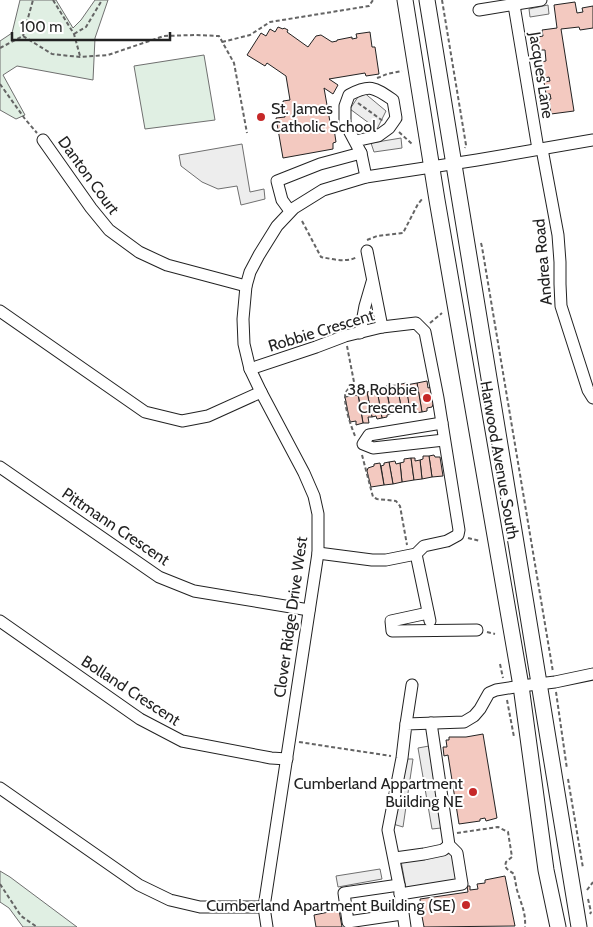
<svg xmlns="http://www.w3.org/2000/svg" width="593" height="927" font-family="Cabin,sans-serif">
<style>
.green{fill:#e0efe3;stroke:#6f6f6f}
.parking{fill:#ededed;stroke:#6f6f6f}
.building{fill:#f3c9c0;stroke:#222}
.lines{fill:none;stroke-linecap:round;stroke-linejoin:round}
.minor-casing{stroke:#222;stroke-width:13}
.major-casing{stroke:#222;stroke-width:17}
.path{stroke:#646464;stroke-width:2;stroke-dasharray:4 2.5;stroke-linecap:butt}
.minor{stroke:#fff;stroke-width:11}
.major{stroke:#fff;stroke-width:15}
.poi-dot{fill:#c62828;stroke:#fff;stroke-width:2}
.labels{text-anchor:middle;stroke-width:4;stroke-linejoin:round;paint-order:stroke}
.street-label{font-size:16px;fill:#222;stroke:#fff}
.poi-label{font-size:16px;fill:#222;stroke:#fff;text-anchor:end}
</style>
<rect width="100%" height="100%" fill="#fff"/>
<g class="green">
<path d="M20,0H56L73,28L81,20L95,0H108L95,38L93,80L17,66L3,75L25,115L16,119L0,110V41L12,33Z"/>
<path d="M204,55L215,120L145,129L134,66Z"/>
<path d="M0,871L10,877L77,927H23L9,908L0,902Z"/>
</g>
<g class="parking">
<path d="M548,5L549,14L530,17L529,9Z"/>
<path d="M362,91L386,111L377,129L350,109Z"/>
<path d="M401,138L402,148L374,152L371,143Z"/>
<path d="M242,144L250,192L264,189L265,199L241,205L237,186L218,189L202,182L181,166L179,155Z"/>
<path d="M429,746L441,828L432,829L418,748Z"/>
<path d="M405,759H413L403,827L393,824Z"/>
<path d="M453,853L457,880L406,888L401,861Z"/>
<path d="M380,869L382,879L338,887L336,876Z"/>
</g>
<g class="building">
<path d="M575,2L577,13L583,12L582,8L593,6V28L580,30L579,27L561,29L574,111L551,114L549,99H551L550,94H546L544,82L550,81L549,77L544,78L541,62L546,61L545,50H540L538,37L543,36L542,30L557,28L554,5Z"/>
<path d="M278,27L283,29L284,28L288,30L287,32L308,47L316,36L321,35L332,42L337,41V40L352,37V39L357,38L356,34L370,32L372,47H375L379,74L366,76L365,73L329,79L338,85L333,94L324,88L330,122H333L336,142L333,143V149L283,158L276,118L285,117L283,101L290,100L286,76L267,63L265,66L247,55L261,33L266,36L270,29L275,32Z"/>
<path d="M427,381L428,388L432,387L434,402L432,407L427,408V411L422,412L417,383Z"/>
<path d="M406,383L410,409H406L407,412H402L397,385Z"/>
<path d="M417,383L422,412L415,413V410L410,411L406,385Z"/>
<path d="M397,385L402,412L396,413V411H393L394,413L391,414L386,386Z"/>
<path d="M386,388L391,414L387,415V417L382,418L377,390Z"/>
<path d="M377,390L382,418L377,419L376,416L372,417L367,392Z"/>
<path d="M367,392L372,417H368L369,423H363L358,393Z"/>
<path d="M358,395L363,423L356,425V421L350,422L345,397Z"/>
<path d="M434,455L435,457H440L443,476L432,477L429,456Z"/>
<path d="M423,456H429L432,477L422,479L420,460L423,459Z"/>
<path d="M411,458L414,480L402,482L400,463L404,462V459Z"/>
<path d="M411,458H415V461L420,460L422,479L414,480Z"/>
<path d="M395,461L396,464L400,463L402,482L393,484L389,462Z"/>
<path d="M389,462L393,484L384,485L381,466L384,465V463Z"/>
<path d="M380,463L384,485L371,487L367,471L368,468L374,466V464Z"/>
<path d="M483,734L497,818L486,821L485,818L480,819V821L459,824L448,755L444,756L443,747H447L446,740H449V737H466Z"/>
<path d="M505,876L515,926L424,927L421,911H417L421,910L420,899L468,892L467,886H470V890L478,889L477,884L485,883V880Z"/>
<path d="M339,910L342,927H316L314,915Z"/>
</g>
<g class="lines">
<g class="minor-casing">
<g id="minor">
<path d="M514,5L538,149"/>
<path d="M479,10L541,0"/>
<path d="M43,140L91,208L109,230L139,252L167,265L246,286"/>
<path d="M355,141L378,136L389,128L396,118L393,100C374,87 370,84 349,95L345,106V123L361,153L366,177"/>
<path d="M542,149L558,235L560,262V284L561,306L588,390L593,398"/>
<path d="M290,211L282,200L277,181L320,164L361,153"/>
<path d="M367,251L382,327"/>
<path d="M0,311L145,412L182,421L208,416L261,392"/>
<path d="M360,333L365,306L372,282"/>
<path d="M250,369L316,347L345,336L382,327L416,323L425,332L438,398L459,530L458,535L447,541L424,546L416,554L386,560H372L318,553"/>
<path d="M442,423L369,435L363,444L373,448L444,440"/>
<path d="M0,467L159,577L194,591L309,610"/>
<path d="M416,554L430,621"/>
<path d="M428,613L391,621L392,631L477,630"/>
<path d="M0,621L140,719L182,741L271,758L287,759"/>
<path d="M406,724L412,685"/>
<path d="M0,788L139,885L170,900L200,907H264"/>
<path d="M395,858L424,854L443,850L449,845"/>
<path d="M399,885L344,893L348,922L402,914"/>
<path d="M400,894L462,884L457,853L449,845L431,723"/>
<path d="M267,927L264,907L318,553V514L314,496L304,473L261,392L250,369L244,344L243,319L246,286L250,272L259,255L277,226L294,208L323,190L366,177L477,160L593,140"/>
<path d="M405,927L399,885L388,830L402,758L406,724L464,722L474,716L480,709L489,693L496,690L521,686L555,682L593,674"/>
</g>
</g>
<g class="major-casing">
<g id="major">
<path d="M405,0L437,200L521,686L546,870L558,927"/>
<path d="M427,0C479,309 527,618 579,927"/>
</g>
</g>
<g class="path">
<path d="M53,0L74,34L80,56"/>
<path d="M442,0L466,145L465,148"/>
<path d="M74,34L86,27L102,0"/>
<path d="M23,36L33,0"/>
<path d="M222,42L250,35L270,22L369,6L373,0"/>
<path d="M0,48L23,36L52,54L80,57L108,55L164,36L195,35L219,36L234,63L247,133"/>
<path d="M377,78L380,77L387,74L402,71"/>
<path d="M0,84L25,119L37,133"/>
<path d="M358,103L383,121"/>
<path d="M399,132L412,144"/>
<path d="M302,221L321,257C332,259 346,263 357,257"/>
<path d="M367,240L377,236L403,233L418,204L423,198"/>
<path d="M481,243L482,247L553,672"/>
<path d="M430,323L442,313"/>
<path d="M347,346L354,382C352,385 348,389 346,392C342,401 351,426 355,436"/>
<path d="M362,455L373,497L377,499L396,501L400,506L407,545"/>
<path d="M468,538L480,541"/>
<path d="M487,632L495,634"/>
<path d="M500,664L503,678"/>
<path d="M556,692L567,769"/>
<path d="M507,700L514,737"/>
<path d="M299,742L391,756"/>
<path d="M568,779L583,868"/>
<path d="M457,833L498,827L508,832L512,857L506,862L505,866L507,869L514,874C515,880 516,885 517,890C521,904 526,912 525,927"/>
<path d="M0,884L21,916L37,927"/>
<path d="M587,890L593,882"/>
<path d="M588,899L591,912L590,914"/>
</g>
<use href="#minor" class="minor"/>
<use href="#major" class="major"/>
</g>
<g class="poi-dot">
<circle cx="261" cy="117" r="5"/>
<circle cx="427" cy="398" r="5"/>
<circle cx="473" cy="792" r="5"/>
<circle cx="466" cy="905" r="5"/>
</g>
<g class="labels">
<g class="street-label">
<text transform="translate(542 75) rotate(81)" y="6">Jacques Lane</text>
<text transform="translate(89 175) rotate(54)" y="6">Danton Court</text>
<text transform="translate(542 262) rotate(-95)" y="6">Andrea Road</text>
<text transform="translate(321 330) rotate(-17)" y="6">Robbie Crescent</text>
<text transform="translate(500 460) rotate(80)" y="6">Harwood Avenue South</text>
<text transform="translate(116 526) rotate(34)" y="6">Pittmann Crescent</text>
<text transform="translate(290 617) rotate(-82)" y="6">Clover Ridge Drive West</text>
<text transform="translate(131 690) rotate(33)" y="6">Bolland Crescent</text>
</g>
<g class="poi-label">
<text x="271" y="114" text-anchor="start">St. James<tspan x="271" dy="18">Catholic School</tspan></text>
<text x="417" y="395">38 Robbie<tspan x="417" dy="18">Crescent</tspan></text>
<text x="463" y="789">Cumberland Appartment<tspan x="463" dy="18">Building NE</tspan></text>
<text x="456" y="911">Cumberland Apartment Building (SE)</text>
</g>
</g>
<path d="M12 32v8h158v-8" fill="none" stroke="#222222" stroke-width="2.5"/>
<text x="20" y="32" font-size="15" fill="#222222" stroke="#ffffff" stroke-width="4" paint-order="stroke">100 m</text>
</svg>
